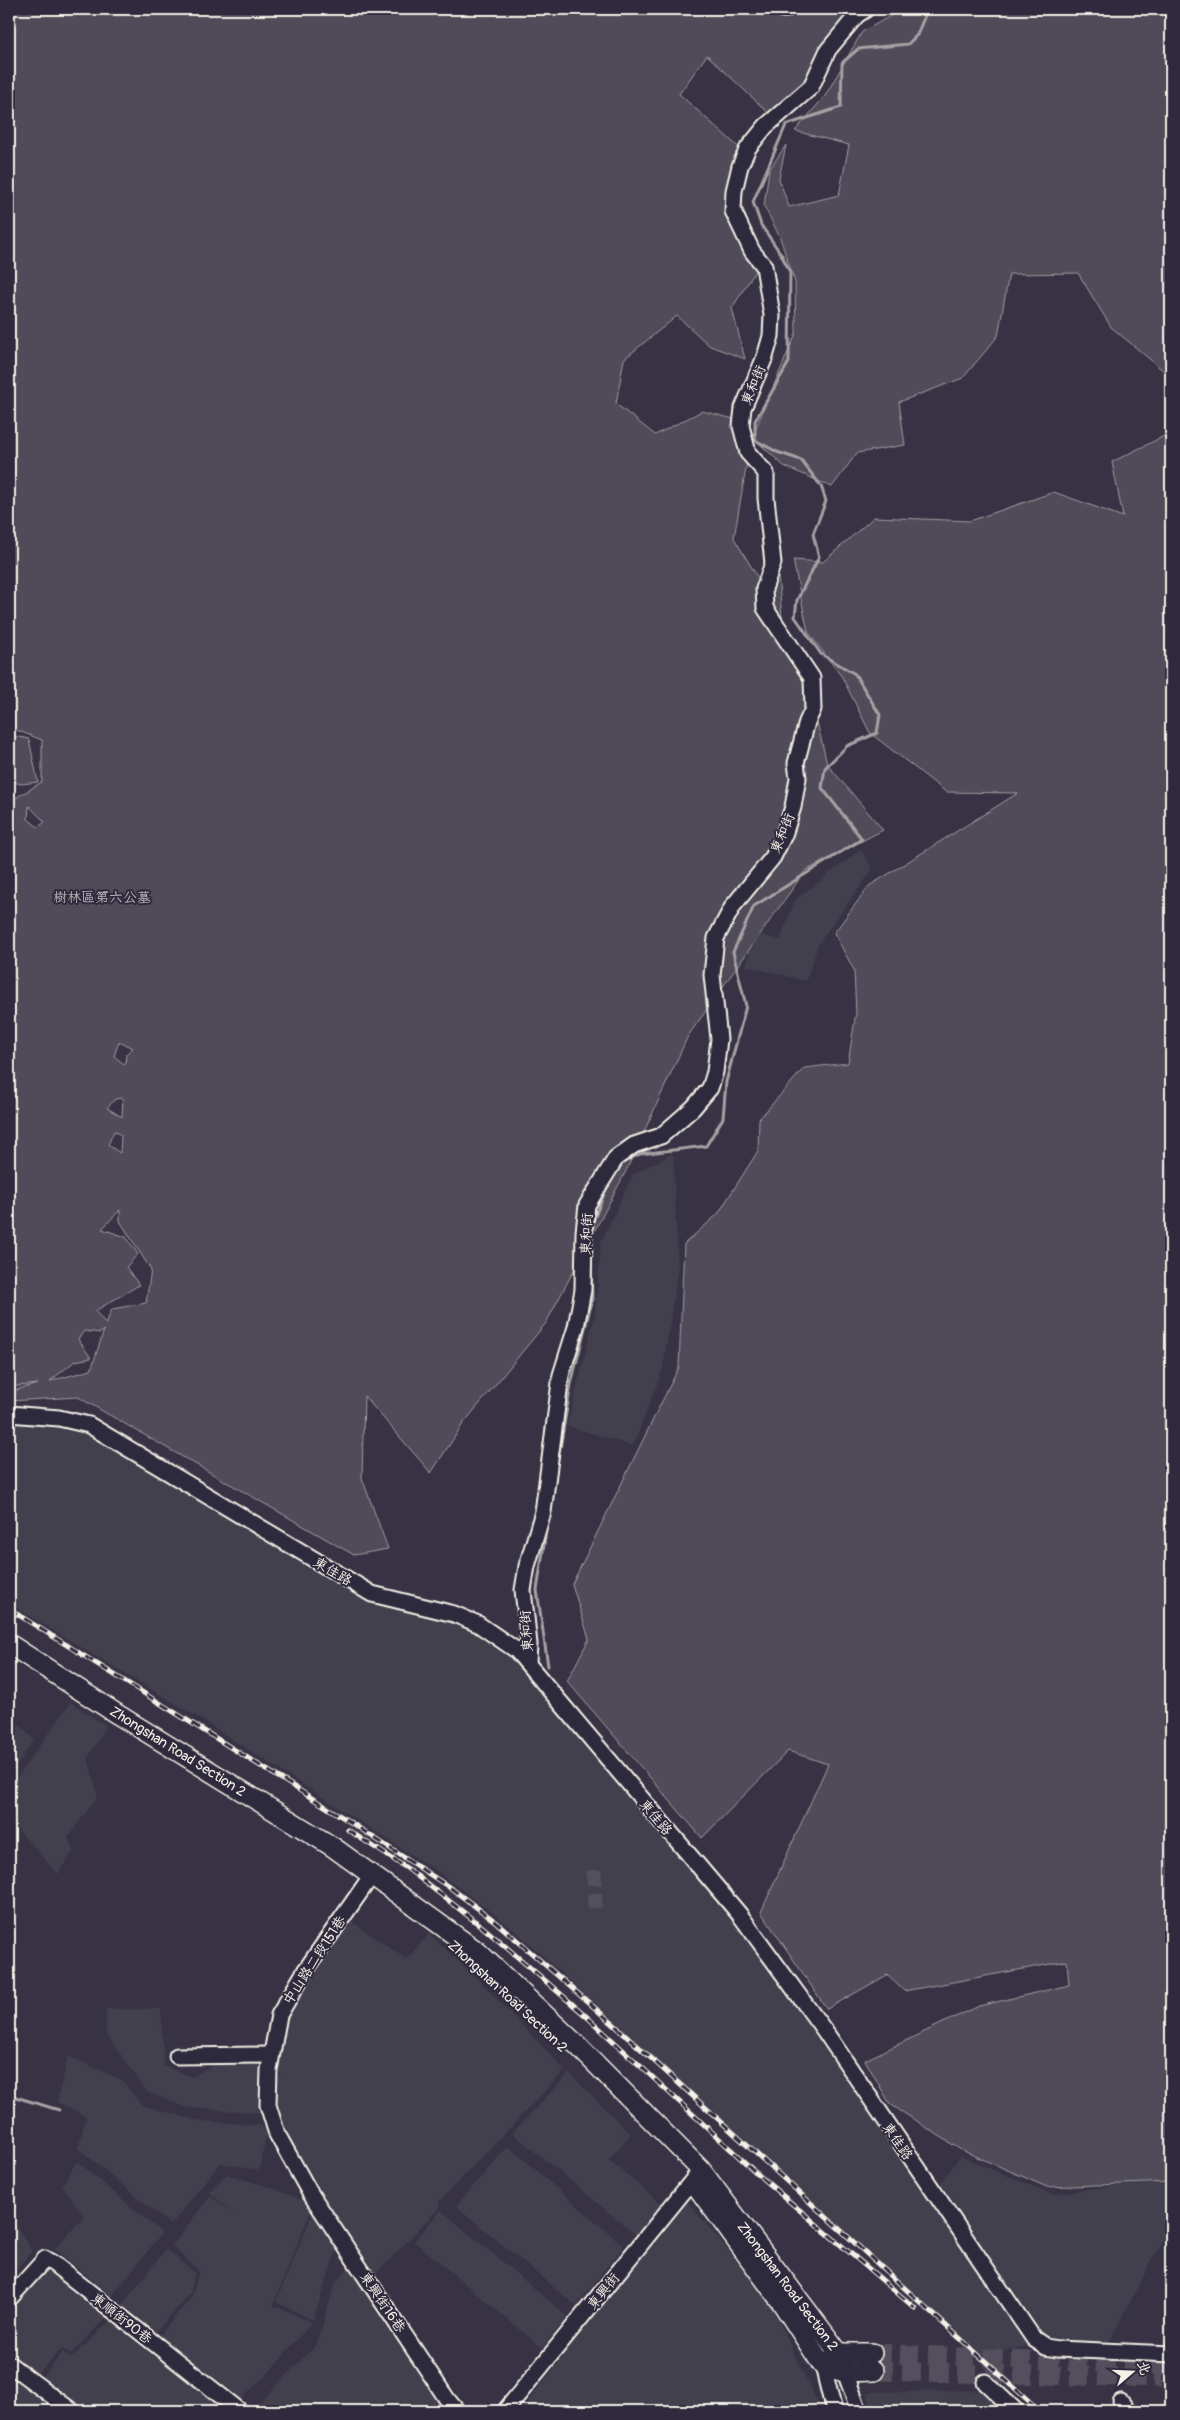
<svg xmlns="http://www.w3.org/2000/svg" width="1180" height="2420" font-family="Pangolin,'LXGW WenKai TC',sans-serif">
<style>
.built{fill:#433f4e}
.green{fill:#504b59;stroke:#a29ea0;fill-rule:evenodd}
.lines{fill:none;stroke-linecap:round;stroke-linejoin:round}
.stream{stroke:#a6a2a4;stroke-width:3}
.minor-tunnel{stroke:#534f5d;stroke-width:15;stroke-dasharray:15 8;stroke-linecap:butt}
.major-tunnel{stroke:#534f5d;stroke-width:19;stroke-dasharray:19 9;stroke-linecap:butt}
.minor-casing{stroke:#f4f1e8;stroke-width:19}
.major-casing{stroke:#f4f1e8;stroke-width:22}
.minor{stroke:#2f2a3d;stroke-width:15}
.major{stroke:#2f2a3d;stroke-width:19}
.rail-casing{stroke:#f4f1e8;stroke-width:5}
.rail{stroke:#2f2a3d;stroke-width:3;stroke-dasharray:9;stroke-linecap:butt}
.labels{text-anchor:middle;stroke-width:4;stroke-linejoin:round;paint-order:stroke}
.street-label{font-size:14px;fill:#f4f1e8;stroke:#2f2a3d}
.park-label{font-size:14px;fill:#bbb7b6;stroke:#2f2a3d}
</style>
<rect width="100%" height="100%" fill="#373244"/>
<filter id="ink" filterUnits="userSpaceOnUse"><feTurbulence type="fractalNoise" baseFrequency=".02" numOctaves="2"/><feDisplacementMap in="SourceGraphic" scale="10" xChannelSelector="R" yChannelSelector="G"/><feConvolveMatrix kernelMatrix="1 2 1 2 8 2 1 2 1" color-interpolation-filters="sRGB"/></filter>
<g filter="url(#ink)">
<g class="built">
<path d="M861,849L873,869L819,943L806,981L746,966L755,933L780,940L795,900Z"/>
<path d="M673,1153L678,1268L663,1369L633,1446L567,1426L595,1315L601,1242L633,1174Z"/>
<path d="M9,1422L56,1425L87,1432L368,1601L452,1622L477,1633L513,1658L731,1914L819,2035L1028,2346L981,2355L511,1927L435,1870L202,1720L9,1604Z"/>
<path d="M71,1702L106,1726L88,1758L98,1796L68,1837L74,1850L58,1874L9,1820V1788Z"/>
<path d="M9,1712L34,1740L9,1777Z"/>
<path d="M348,1919L406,1959L429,1934L471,1972L565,2070L439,2202V2208L373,2277L349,2241L283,2127L274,2087L280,2075L277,2065L283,2028L306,1983Z"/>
<path d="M106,2009H161L164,2066L192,2077L223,2059L258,2060L264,2113L187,2108L147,2092L106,2034Z"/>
<path d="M68,2056L122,2080L142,2105L199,2121L259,2125L268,2130L259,2170L220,2163L171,2225L78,2148L86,2117L57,2102Z"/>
<path d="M569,2073L631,2134L609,2160L662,2205L636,2235L512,2133Z"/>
<path d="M508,2146L624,2246L576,2306L456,2206Z"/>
<path d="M960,2156L1052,2194L1170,2178L1171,2224L1108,2344H1065L1040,2333L941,2183Z"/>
<path d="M77,2161L162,2233L112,2296L54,2249L84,2217L62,2185Z"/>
<path d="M227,2174L273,2188L304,2201L312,2208L273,2305L312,2322L272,2369L240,2400L159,2336L192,2296L199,2271L172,2246L210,2196L236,2215L209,2192Z"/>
<path d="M684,2197L770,2301L821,2411H524L523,2408Z"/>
<path d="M314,2210L338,2246L313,2320L276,2302Z"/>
<path d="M441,2210L568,2317L542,2348L414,2241Z"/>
<path d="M9,2213L32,2251L9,2278Z"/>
<path d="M166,2249L195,2273L190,2294L154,2334L120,2307Z"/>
<path d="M350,2265L430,2387L450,2411H251L316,2345L335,2284Z"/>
<path d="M49,2272L108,2316L71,2354L62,2348L35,2377L9,2360V2310L40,2273Z"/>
<path d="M112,2319L227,2411H79L39,2382L63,2352L71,2358Z"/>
<path d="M9,2372L57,2411H9Z"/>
<path d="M986,2390L1008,2411H871L867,2392Z"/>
</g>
<g class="green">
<path d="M9,9H858L827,45L777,121L707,55L679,94L752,159L739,196L761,262L732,308L745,359L710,346L677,316L624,359L616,404L655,435L702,411L738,420L747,462L734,538L761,583L777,565L782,617L812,674L814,709L827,764L883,830L805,871L688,1036L626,1171L546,1323L463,1424L431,1473L364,1396L362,1478L388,1549L354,1555L78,1397L9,1401V1392L38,1384L9,1387V802L42,782V740L9,727ZM29,806L45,822L38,827L28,819ZM119,1042L133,1048L126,1054L125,1065L114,1056ZM123,1098L122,1117L107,1108L115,1099ZM114,1131L121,1135L120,1153L108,1145ZM120,1210V1221L151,1270L146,1303L112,1309L106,1324L95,1311L139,1285L126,1267L138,1254L126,1237L102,1229ZM104,1330L91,1370L50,1381L75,1361L91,1358L78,1339L84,1331L100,1333Z"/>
<path d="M903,9H1171V377L1111,327L1078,273L1009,274L998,336L963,378L899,402L905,445L857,453L832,487L784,466L752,437L796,333L795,282L779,235L764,206L769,170L786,145L779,179L789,207L839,195L849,145L795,131L825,96L862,32Z"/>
<path d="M1171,417V2182L1047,2187L961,2150L890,2104L865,2060L979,2006L1069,1985L1067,1961L904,1991L887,1975L827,2009L761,1912L828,1764L788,1751L702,1838L567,1681L589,1639L572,1584L679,1367L684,1244L718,1214L758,1151L759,1119L804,1068L848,1063L856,1013L854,970L834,933L869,886L1018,793L946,792L870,733L842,677L808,632L793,560L823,562L874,517L970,521L1054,492L1123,517L1112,462L1166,435Z"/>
<path d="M9,735L29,739L38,782L21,784L9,781Z"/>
</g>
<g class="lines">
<g class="stream">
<path d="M620,1164L640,1154L706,1146L723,1118L726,1082L746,1006L733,952L754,906L862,839L822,788L825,768L847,746L877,733L880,715L855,674L821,654L795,617L797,600L819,557L813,534L826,501L821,486L801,460L777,452L755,440V421L789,362L790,272L781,254L761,225L753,202L786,125L841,107L842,63L858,49L908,44L917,35L927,10L930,9"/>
<path d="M592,1224L608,1184"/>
<path d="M554,1483L571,1384L592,1300L591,1260"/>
<path d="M548,1666L537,1590L548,1519"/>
<path d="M9,2095L59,2110"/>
</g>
<path class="minor-tunnel" d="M594,1870L595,1908"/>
<g class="major-tunnel">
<path d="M872,2353L1171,2366"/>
<path d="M874,2371L1162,2378"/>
</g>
<g class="minor-casing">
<g id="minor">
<path d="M783,9H786"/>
<path d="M9,1414L59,1418L89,1425L372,1594L454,1614L478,1624L516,1650L740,1915L824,2030L1034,2339L1046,2347L1057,2349L1171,2354"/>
<path d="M528,1663L529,1644L523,1590L527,1566L543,1512L561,1375L576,1327L583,1290L584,1232L587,1205L616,1158L634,1145L661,1136L693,1108L710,1088L715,1072L719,1039L712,975L716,938L733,906L773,857L784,835L793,807L798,778L796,763L807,722L813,709L812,678L765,608L764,589L773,563L766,498V473L748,453L741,426L743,408L765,357L771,336L772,315L764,266L752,251L733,211L734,191L740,166L748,148L766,126L811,87L828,50L857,15L866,9"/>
<path d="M372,1875L305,1971L279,2015L269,2070L268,2105L277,2134L310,2193L447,2399L457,2411"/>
<path d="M177,2056L271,2055"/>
<path d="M9,2299L45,2259L54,2264L240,2411"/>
<path d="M9,2364L72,2411"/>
<path d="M823,2366L834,2411"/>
<path d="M845,2372L859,2411"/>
<path d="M985,2382L1016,2411"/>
<path d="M1121,2402L1128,2411"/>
<path d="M505,2411L701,2170"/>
</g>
</g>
<g class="major-casing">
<g id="major">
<path d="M9,1644L117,1714L333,1847L478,1952L577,2045L701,2170L839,2353L845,2372"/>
<path d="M697,2187L782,2303L823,2366L845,2372L874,2371"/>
<path d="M829,2361L839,2353H872"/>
</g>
</g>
<use href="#minor" class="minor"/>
<use href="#major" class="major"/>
<g class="rail-casing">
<g id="rail">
<path d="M9,1609L347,1820L452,1889L496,1922L619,2029L1040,2411"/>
<path d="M348,1830L408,1869L485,1929L585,2015L763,2179L915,2308"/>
</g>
</g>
<use href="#rail" class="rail"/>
</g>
</g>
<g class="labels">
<g class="street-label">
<text transform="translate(753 385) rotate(-67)" y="5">東和街</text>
<text transform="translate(782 833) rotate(-67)" y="5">東和街</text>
<text transform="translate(586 1234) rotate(-87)" y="5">東和街</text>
<text transform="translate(333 1571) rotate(30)" y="5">東佳路</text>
<text transform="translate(526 1631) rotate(-94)" y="5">東和街</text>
<text transform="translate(178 1751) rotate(32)" y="5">Zhongshan Road Section 2</text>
<text transform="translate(656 1817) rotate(50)" y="5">東佳路</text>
<text transform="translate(314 1960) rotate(-57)" y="5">中山路二段151巷</text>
<text transform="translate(508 1996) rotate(43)" y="5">Zhongshan Road Section 2</text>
<text transform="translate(898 2141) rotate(56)" y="5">東佳路</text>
<text transform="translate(788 2286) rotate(53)" y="5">Zhongshan Road Section 2</text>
<text transform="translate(603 2291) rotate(-51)" y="5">東興街</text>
<text transform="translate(383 2302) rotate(56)" y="5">東興街16巷</text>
<text transform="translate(122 2318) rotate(38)" y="5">東順街90巷</text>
</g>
<g class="park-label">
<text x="102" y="902">樹林區第六公墓</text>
</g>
</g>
<rect width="1180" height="2420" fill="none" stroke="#2f2a3d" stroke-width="30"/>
<rect x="15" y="15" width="1150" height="2390" fill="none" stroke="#f4f1e8" stroke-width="2" filter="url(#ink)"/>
<g transform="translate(1132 2372) rotate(71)" stroke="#2f2a3d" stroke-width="4" paint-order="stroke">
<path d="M0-4L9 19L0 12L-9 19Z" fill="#f4f1e8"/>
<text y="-8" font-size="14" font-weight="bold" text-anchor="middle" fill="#f4f1e8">北</text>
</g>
</svg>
